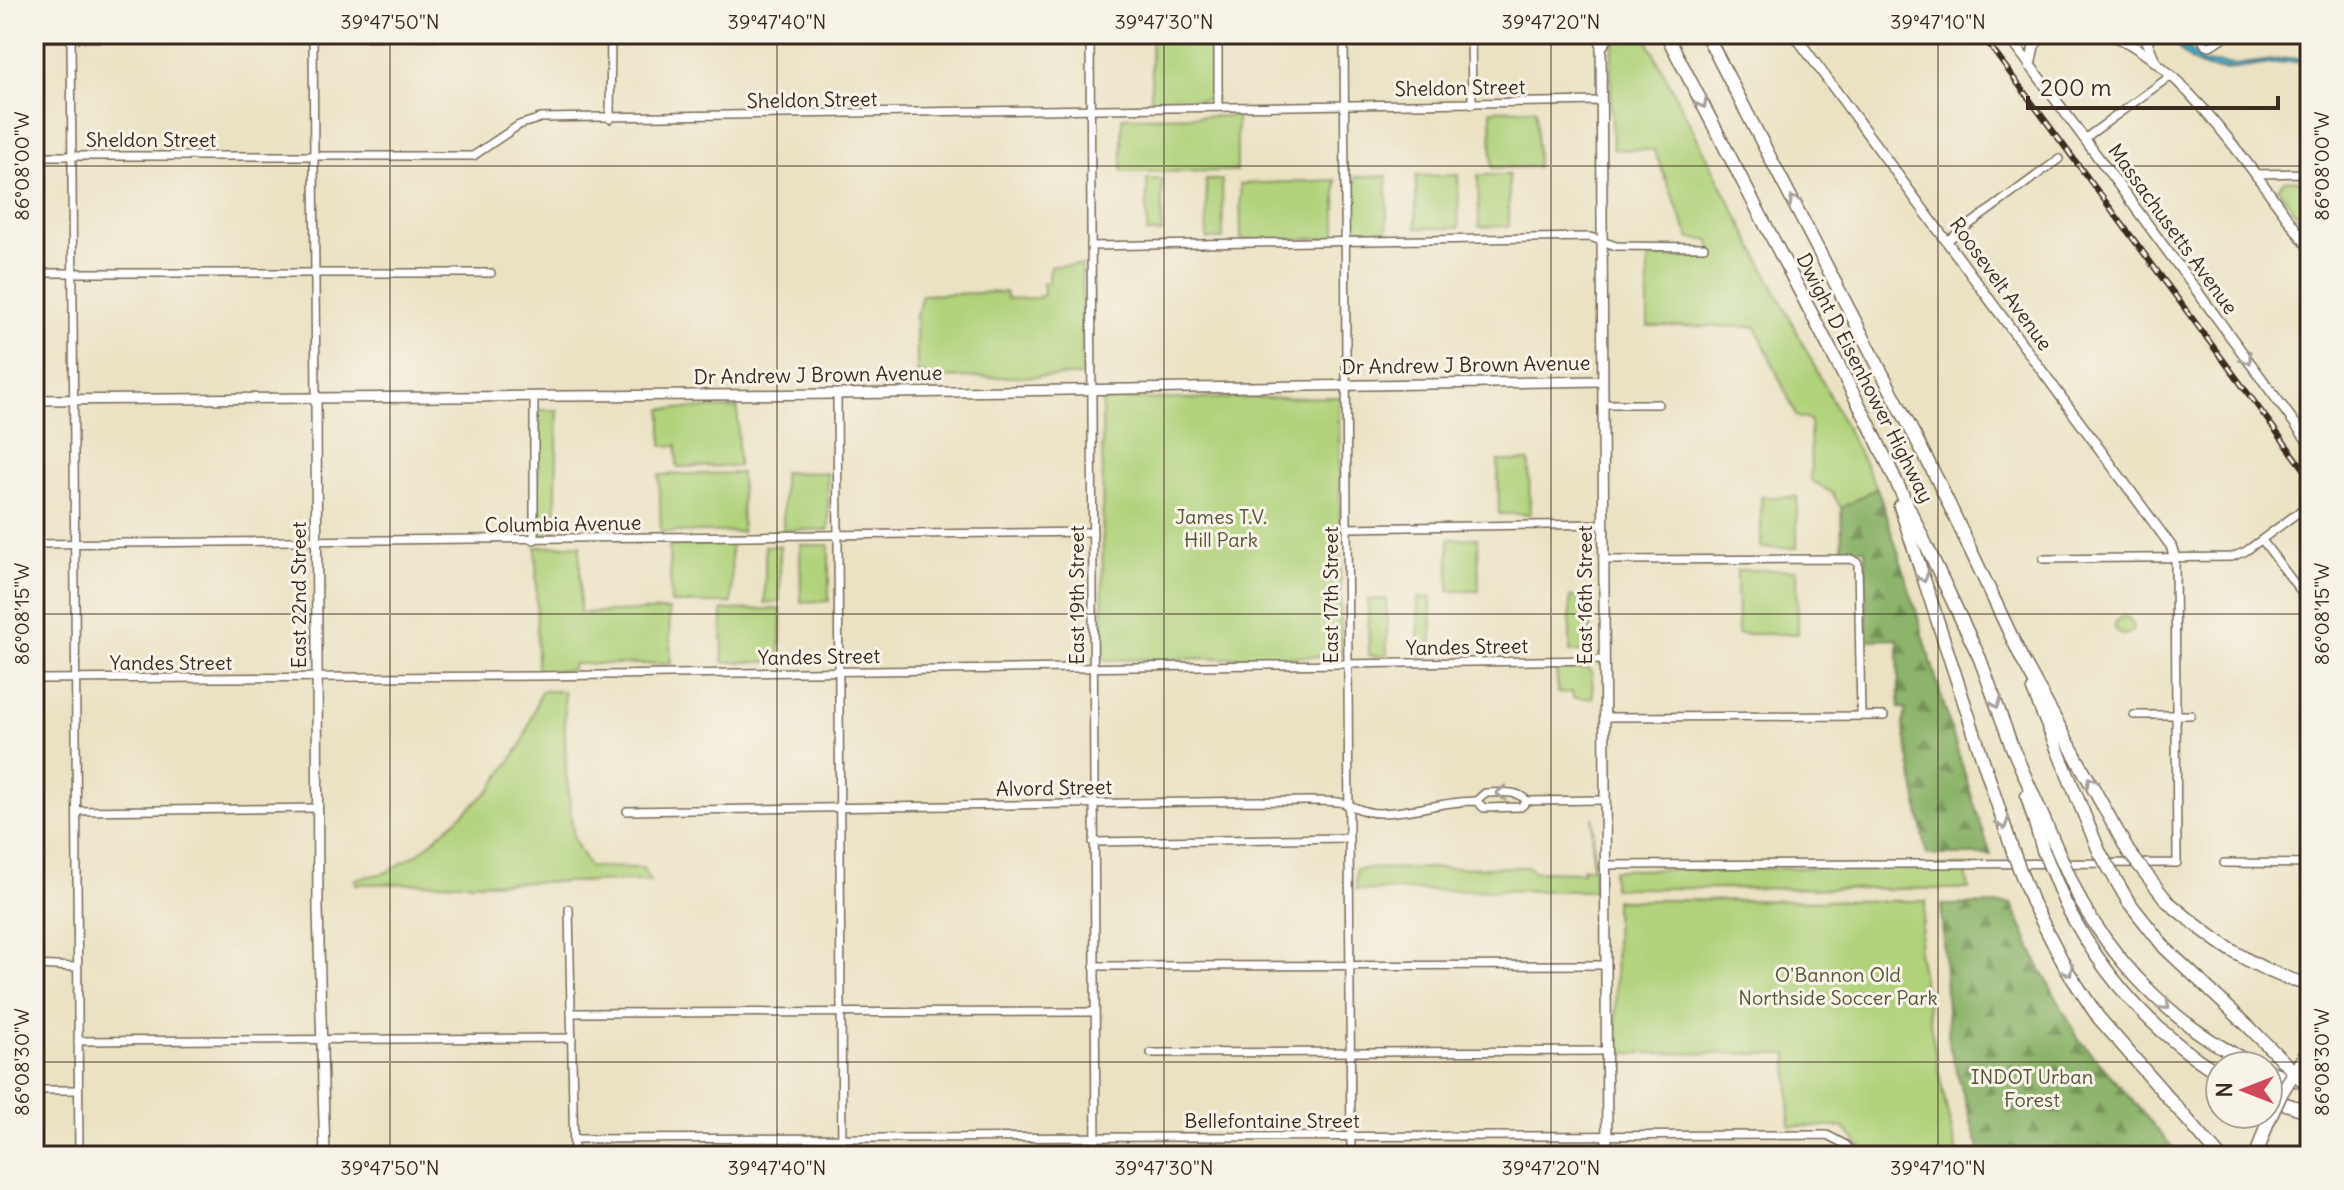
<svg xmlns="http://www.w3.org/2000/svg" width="2344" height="1190" font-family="Delius,sans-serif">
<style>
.green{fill:#b0d27a;stroke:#767e4c;stroke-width:2}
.forest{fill:url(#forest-firs);stroke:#646f44;stroke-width:2}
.water{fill:url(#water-ripples);stroke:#406a72;stroke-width:2}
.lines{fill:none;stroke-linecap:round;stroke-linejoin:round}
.street-casing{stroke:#796a58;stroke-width:10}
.secondary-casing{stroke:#796a58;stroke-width:12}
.highway-casing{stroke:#796a58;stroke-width:15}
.street{stroke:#fff;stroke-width:7}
.secondary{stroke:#fff;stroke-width:9}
.highway{stroke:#fff;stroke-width:12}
.rail-casing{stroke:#3b2a1e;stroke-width:6}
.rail{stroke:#f7f3e8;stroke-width:3;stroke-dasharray:9;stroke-linecap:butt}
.highway-bridge-casing{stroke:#796a58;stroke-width:15;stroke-linecap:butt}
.highway-bridge{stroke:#fff;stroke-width:12}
.oneway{stroke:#a79f9a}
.ticks{fill:none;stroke:#3b2a1e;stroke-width:2;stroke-opacity:0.45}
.labels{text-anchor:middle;stroke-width:6;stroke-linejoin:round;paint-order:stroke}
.street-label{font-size:20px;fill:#3b2a1e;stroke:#f7f3e8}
.park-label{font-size:20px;fill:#585435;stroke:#f7f3e8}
.neatline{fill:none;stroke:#3b2a1e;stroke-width:3}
.ticks-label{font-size:20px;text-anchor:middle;fill:#3b2a1e}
</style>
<defs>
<pattern id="forest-firs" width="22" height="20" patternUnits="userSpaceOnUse" patternTransform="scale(2)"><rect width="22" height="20" fill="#8cb46a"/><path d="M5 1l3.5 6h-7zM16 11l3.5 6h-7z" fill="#749357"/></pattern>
<pattern id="water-ripples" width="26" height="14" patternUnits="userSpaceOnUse" patternTransform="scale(2)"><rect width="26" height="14" fill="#45abc5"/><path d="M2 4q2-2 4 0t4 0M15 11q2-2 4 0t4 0" fill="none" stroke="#3b8b9f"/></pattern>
</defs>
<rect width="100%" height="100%" fill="#f7f3e8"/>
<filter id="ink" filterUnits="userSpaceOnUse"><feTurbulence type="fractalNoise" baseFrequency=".0125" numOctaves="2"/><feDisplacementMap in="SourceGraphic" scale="16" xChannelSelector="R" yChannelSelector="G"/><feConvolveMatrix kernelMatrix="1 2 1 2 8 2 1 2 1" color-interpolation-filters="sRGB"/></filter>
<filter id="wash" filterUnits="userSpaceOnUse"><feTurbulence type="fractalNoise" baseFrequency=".006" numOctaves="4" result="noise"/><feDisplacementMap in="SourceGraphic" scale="32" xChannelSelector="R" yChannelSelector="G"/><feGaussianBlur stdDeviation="1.8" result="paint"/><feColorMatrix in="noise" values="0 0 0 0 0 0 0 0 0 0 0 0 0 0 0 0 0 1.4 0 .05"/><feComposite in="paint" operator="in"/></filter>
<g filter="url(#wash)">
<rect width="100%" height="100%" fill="#ebe2c3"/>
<g class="green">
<path d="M1151,34H1214L1215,99L1151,102Z"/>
<path d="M1618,34H1644L1877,488L1841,508L1833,494L1811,480L1810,420L1797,417L1756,327L1648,326V258H1713L1710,240L1690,239L1654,150L1613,149C1613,121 1605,57 1618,34Z"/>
<path d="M1536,109L1537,167L1492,168L1491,110Z"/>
<path d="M1237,116V171L1122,172V117Z"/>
<path d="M1458,175L1459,228H1416V176Z"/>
<path d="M1478,175H1509V226L1479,227Z"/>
<path d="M1387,176V230H1355V177Z"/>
<rect x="1147" y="179" width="15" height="54"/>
<path d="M1206,180H1222L1223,239H1207Z"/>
<path d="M1336,180V238L1241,240L1240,184Z"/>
<path d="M2284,181L2310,180V232L2278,188Z"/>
<path d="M1082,265V376L926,378L923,372H917L916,317L922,295L1005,292L1007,299L1037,298L1044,295L1043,283H1048L1051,266Z"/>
<path d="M1339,397L1341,656L1103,660L1102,400Z"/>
<path d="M738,408V466L677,467V445L662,446V409Z"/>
<path d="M539,410H558L555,535L538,533Z"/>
<path d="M1498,461H1529L1530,514H1499Z"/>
<path d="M783,472L827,473L829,530H783Z"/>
<path d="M741,473L742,532H661L659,475Z"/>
<rect x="1761" y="497" width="36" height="51"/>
<path d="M1478,538L1479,591H1449V539Z"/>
<path d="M731,544L732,603H671L669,546Z"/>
<path d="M580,545V613L669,610L671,664H572V670L537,671L536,547Z"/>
<path d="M800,545H829V601L801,602Z"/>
<path d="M765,546H780V602L765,603Z"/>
<path d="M1737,570H1797L1798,634H1738Z"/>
<path d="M1431,597L1432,655L1419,656L1418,598Z"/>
<path d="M1570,597H1592L1590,652H1570Z"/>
<path d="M1387,599V656H1369L1368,600Z"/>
<path d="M781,609L780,662H723L722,610Z"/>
<circle cx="2124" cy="626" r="9"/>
<path d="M1556,669H1589L1592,672L1593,698H1573L1572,692L1558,693Z"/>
<path d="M541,691H564L566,772L574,839L589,867L643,868L650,881L356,884L355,879L385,873L420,852L491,789L522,744Z"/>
<path d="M1593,817L1594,891L1356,890V869L1529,867L1533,871L1582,872V868L1592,867Z"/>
<path d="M1965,866L1969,889L1613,888V870Z"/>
<path d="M1615,900L1926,901L1918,951L1939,1074L1957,1156H1870L1843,1127L1790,1126L1788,1054L1616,1053Z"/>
</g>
<g class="forest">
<path d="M1877,488C1919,609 1949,734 1991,855H1927L1903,724L1906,709L1899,708L1898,639L1867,640L1865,549H1842L1841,508Z"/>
<path d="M2012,904L2038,964L2079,1039L2180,1156H1981L1949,1045L1941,905Z"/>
</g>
<path class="water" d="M2170,34H2176L2202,62L2235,65L2289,58L2310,60V64C2263,52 2202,100 2170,34Z"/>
</g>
<g filter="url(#ink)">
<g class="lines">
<g class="street-casing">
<g id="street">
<path d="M71,34L79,1156"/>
<path d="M1090,34L1096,1156"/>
<path d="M1218,34V107"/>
<path d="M1344,34L1351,1156"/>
<path d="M1471,34L1472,104"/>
<path d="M2199,34L2205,45L2210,46L2231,34"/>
<path d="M313,37L316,399"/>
<path d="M34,38L449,36"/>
<path d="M610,119L611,34"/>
<path d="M2084,139L2169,77"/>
<path d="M34,156H473L519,125L541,118L1601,101"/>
<path d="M2255,174L2310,173"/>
<path d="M1947,241L2059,159"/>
<path d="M1091,246L1590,237L1616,246L1704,247"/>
<path d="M34,273H491"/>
<path d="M837,394L842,1156"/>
<path d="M1602,404H1658"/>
<path d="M1347,528L1603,524"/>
<path d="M534,540V397"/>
<path d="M2262,540L2310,604"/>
<path d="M34,544L1093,532"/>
<path d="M2043,559L2232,557L2246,551L2310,504"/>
<path d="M1603,560L1851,559L1858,563L1861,715"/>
<path d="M34,679L538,676L1604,660"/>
<path d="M2134,715H2191"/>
<path d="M1604,717L1884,716"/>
<path d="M1476,801L1485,793C1499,793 1517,789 1527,801"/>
<path d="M77,811L318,808"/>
<path d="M627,811L1258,801C1284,802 1312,800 1338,802C1353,804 1360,813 1379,813C1412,813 1443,801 1476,801L1484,808L1521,807L1527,801L1604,800"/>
<path d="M1093,842L1348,838"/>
<path d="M2224,863L2310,864"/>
<path d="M1604,865L2177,863L2175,558"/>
<path d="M569,909L574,1156"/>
<path d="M34,965L76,967"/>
<path d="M1094,966L1605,965"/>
<path d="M571,1013L1094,1012"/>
<path d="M78,1041L572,1038"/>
<path d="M1151,1053L1606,1051"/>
<path d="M34,1090H78"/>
<path d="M573,1139L1827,1135L1846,1145L1855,1156"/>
</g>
</g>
<g class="secondary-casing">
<g id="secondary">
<path d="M1601,34L1607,1156"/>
<path d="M1794,34L2171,546L2175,558"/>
<path d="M2007,34L2310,444"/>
<path d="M2106,34C2178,53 2266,190 2310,249"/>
<path d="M2144,34L2155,61"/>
<path d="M1601,48L1611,34"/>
<path d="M2030,66L2034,46L2044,34"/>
<path d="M316,399L318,909L325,1156"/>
<path d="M34,400L837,394L1602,381"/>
</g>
</g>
<g class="highway-casing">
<g id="highway">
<path d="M1666,34L1869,424L1980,659L2012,747L2057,849"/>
<path d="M1706,34L1938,481L2023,661L2128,851"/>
<path d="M1900,506L2013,852"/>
<path d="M2033,690L2099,851"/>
<path d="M2027,796L2043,850"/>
<path d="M2128,901L2165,948L2248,1026"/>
<path d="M2167,901C2209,937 2255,972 2310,985"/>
<path d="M2032,902L2067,970L2098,1017L2219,1156"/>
<path d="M2081,902C2123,973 2182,1032 2258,1066"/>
<path d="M2065,903C2102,975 2151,1032 2220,1074"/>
<path d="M2268,1071L2299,1081"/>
<path d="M2268,1098L2310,1112"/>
<path d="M2256,1156L2267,1124"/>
</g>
</g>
<use href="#street" class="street"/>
<use href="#secondary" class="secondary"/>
<use href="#highway" class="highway"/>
<g class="rail-casing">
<path id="rail" d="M1981,34L2310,477"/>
</g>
<use href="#rail" class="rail"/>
<g class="highway-bridge-casing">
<g id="highway-bridge">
<path d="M2057,849L2081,902"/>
<path d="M2043,850L2065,903"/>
<path d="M2099,851L2128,901"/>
<path d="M2128,851L2167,901"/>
<path d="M2013,852L2032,902"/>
<path d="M2248,1026L2310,1088"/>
<path d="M2267,1124L2282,1092L2305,1055"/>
</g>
</g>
<use href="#highway-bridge" class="highway-bridge"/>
</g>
<defs><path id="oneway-chevron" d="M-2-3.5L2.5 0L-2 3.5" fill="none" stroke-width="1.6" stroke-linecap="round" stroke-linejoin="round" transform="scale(2)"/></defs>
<g class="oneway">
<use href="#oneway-chevron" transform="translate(1702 103) rotate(62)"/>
<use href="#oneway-chevron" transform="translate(1794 201) rotate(-118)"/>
<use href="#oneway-chevron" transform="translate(2247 359) rotate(53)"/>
<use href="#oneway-chevron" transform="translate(1923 577) rotate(72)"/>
<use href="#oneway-chevron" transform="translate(1996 703) rotate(70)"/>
<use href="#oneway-chevron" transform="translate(2091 782) rotate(-119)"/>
<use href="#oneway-chevron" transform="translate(1501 793) rotate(-180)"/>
<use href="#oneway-chevron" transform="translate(2003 824) rotate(72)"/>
<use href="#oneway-chevron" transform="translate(2068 971) rotate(60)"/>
<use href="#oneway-chevron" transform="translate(2165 1005) rotate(41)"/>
</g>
</g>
<path class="ticks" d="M390,34V1156M777,34V1156M1164,34V1156M1551,34V1156M1938,34V1156M34,166H2310M34,614H2310M34,1062H2310"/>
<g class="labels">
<g class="street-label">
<text transform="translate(1460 88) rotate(-1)" y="7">Sheldon Street</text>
<text transform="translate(812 100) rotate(-1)" y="7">Sheldon Street</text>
<text x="151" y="147">Sheldon Street</text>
<text transform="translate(2173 229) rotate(54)" y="7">Massachusetts Avenue</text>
<text transform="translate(2001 284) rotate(54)" y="7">Roosevelt Avenue</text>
<text transform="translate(1466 365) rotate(-1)" y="7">Dr Andrew J Brown Avenue</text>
<text transform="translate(818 375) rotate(-1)" y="7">Dr Andrew J Brown Avenue</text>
<text transform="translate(1865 378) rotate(63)" y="7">Dwight D Eisenhower Highway</text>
<text transform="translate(563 524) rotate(-1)" y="7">Columbia Avenue</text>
<text transform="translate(299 595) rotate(-90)" y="7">East 22nd Street</text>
<text transform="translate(1077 595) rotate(-90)" y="7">East 19th Street</text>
<text transform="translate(1331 595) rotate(-90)" y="7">East 17th Street</text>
<text transform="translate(1585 595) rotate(-90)" y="7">East 16th Street</text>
<text transform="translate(1467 647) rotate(-1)" y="7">Yandes Street</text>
<text transform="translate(819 657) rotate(-1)" y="7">Yandes Street</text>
<text x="171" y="670">Yandes Street</text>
<text transform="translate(1054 788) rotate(-1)" y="7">Alvord Street</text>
<text x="1272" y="1128">Bellefontaine Street</text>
</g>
<g class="park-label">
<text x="1221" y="524">James T.V.<tspan x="1221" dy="23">Hill Park</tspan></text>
<text x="1838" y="982">O'Bannon Old<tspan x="1838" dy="23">Northside Soccer Park</tspan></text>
<text x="2032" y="1084">INDOT Urban<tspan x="2032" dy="23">Forest</tspan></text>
</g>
</g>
<rect width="2344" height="1190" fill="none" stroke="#f7f3e8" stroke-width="88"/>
<g transform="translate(2244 1090) rotate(270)"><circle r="38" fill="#f7f3e8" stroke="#aca397" stroke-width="2"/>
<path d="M0-6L14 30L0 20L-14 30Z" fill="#d1495b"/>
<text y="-12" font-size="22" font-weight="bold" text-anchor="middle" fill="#3b2a1e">N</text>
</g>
<path d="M2028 96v12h250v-12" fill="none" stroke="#3b2a1e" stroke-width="4"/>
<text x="2040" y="96" font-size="24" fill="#3b2a1e" stroke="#f7f3e8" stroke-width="6" paint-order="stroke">200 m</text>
<rect x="44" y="44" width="2256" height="1102" class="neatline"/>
<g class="ticks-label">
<text x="390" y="29">39°47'50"N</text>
<text x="777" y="29">39°47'40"N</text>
<text x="1164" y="29">39°47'30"N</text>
<text x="1551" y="29">39°47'20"N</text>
<text x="1938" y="29">39°47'10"N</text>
<text transform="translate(2322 166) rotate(-90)" y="7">86°08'00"W</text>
<text transform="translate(22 166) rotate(-90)" y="7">86°08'00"W</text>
<text transform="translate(2322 614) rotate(-90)" y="7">86°08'15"W</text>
<text transform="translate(22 614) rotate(-90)" y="7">86°08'15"W</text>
<text transform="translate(2322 1062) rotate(-90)" y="7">86°08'30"W</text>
<text transform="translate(22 1062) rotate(-90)" y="7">86°08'30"W</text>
<text x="390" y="1175">39°47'50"N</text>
<text x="777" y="1175">39°47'40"N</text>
<text x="1164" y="1175">39°47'30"N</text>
<text x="1551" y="1175">39°47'20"N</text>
<text x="1938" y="1175">39°47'10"N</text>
</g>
</svg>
